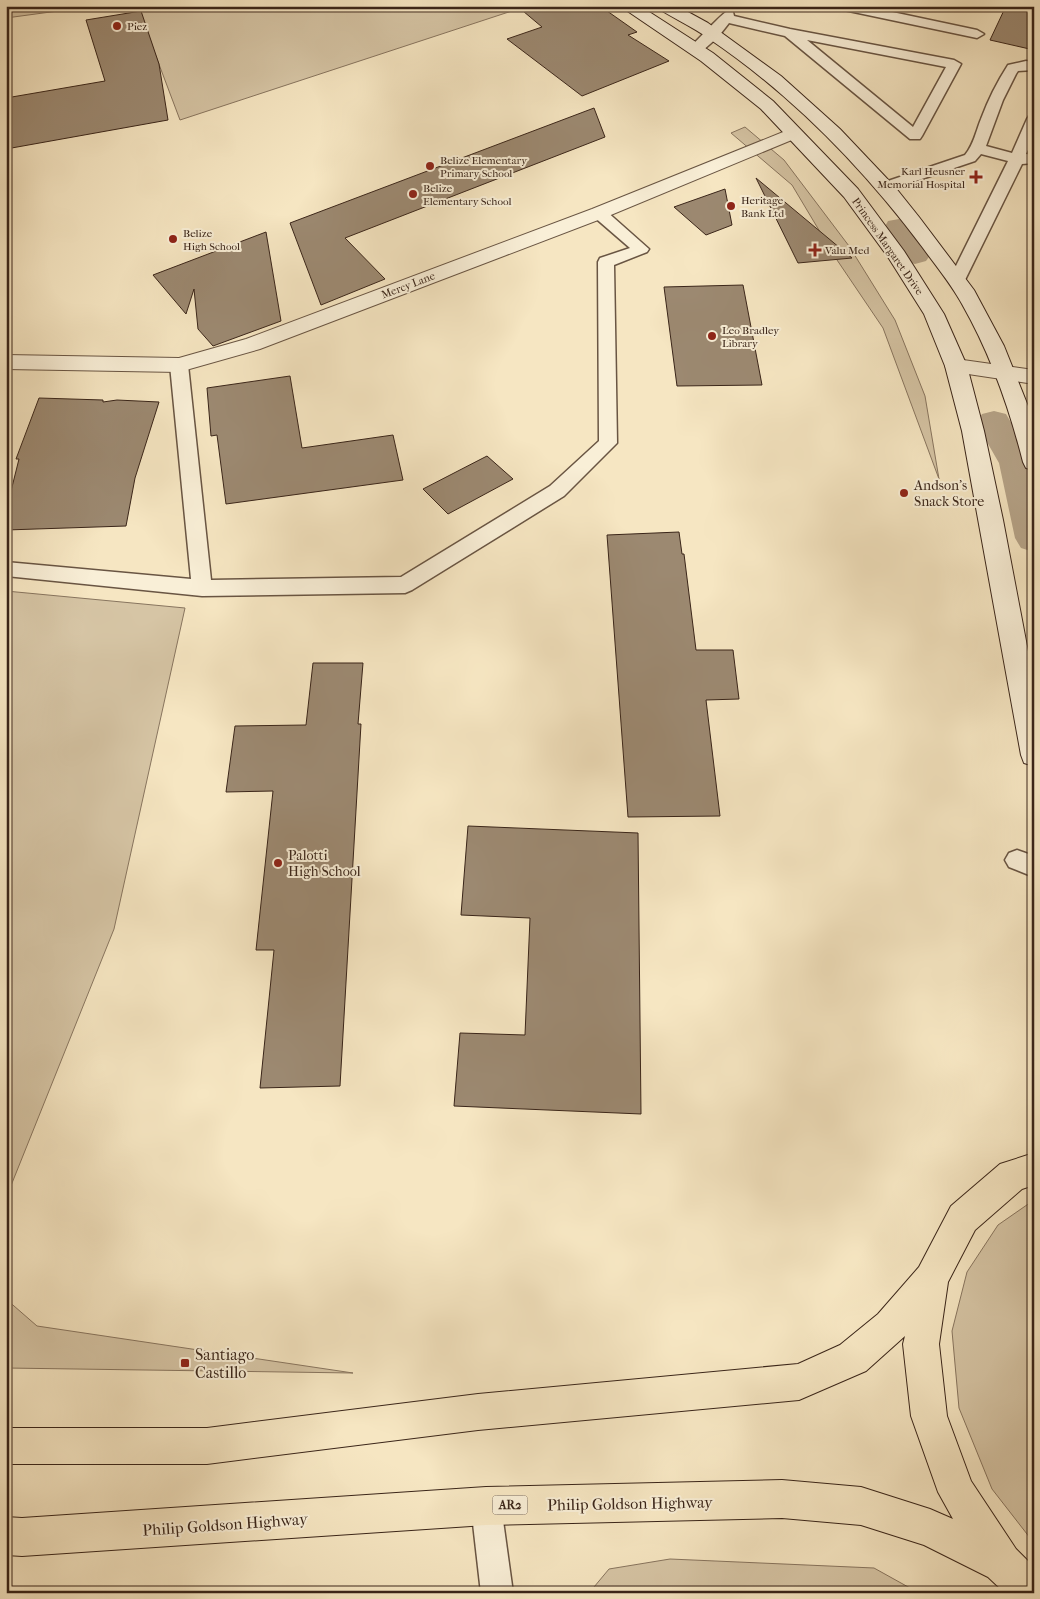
<svg xmlns="http://www.w3.org/2000/svg" width="1040" height="1599" font-family="'IM FELL French Canon',serif">
<style>
.green{fill:#d6c5a5;stroke:#88755f}
.lines{fill:none;stroke-linecap:round;stroke-linejoin:round}
.canal{fill:#b6a489;fill-rule:evenodd}
.building{fill:#9c8971;stroke:#3a2519}
.service-casing{stroke:#695543;stroke-width:3}
.minor-casing{stroke:#695543;stroke-width:2}
.secondary-casing{stroke:#3a2519;stroke-width:2}
.primary-casing{stroke:#3a2519;stroke-width:2}
.service{fill:#f9efd7;fill-rule:evenodd}
.minor{fill:#f9efd7;fill-rule:evenodd}
.secondary{fill:#f9efd7;fill-rule:evenodd}
.primary{fill:#f6e6c2;fill-rule:evenodd}
.poi-dot{fill:#8f2418;stroke:#f9efd7;stroke-width:2}
.labels{text-anchor:middle;stroke-width:4;stroke-linejoin:round;paint-order:stroke}
.far-poi-label{font-size:11px;fill:#3a2519;stroke:#f9efd7;text-anchor:start}
.far-street-label{font-size:11px;fill:#3a2519;stroke:#f9efd7}
.shield{fill:#f9efd7;stroke:#736252;stroke-width:1}
.shield-label{font-size:12px;font-weight:bold;fill:#3a2519}
.poi-label{font-size:14px;fill:#3a2519;stroke:#f9efd7;text-anchor:start}
.near-poi-label{font-size:16px;fill:#3a2519;stroke:#f9efd7;text-anchor:start}
.near-street-label{font-size:16px;fill:#3a2519;stroke:#f9efd7}
</style>
<rect width="100%" height="100%" fill="#f6e6c2"/>
<filter id="stains"><feTurbulence type="fractalNoise" baseFrequency=".004" numOctaves="4"/><feColorMatrix values="0 0 0 0 .2 0 0 0 0 .09 0 0 0 0 .02 0 0 0 .5 -.17"/></filter>
<radialGradient id="worn" r=".72"><stop offset=".6" stop-color="#630" stop-opacity="0"/><stop offset="1" stop-color="#630" stop-opacity=".3"/></radialGradient>
<g class="green">
<path d="M23,6H95L6,18V8Z"/>
<path d="M137,6H527L180,120Z"/>
<path d="M745,127L784,160L849,246L895,320L925,396L939,479L883,328L835,257L792,185L731,133Z"/>
<path d="M6,591L185,608L114,929L6,1198Z"/>
<path d="M1034,1200V1543L992,1489L959,1408L952,1331L967,1272L998,1225Z"/>
<path d="M6,1299L37,1326L353,1373L6,1368Z"/>
<path d="M670,1559L874,1568L919,1593H589L609,1569Z"/>
</g>
<g class="lines">
<g class="canal">
<path d="M899,219L910,221L931,254L926,261L915,264L904,261L884,228L888,221Z"/>
<path d="M994,411L1006,414L1034,461V552L1021,548L1015,538L999,463L976,423L982,414Z"/>
</g>
</g>
<g class="building">
<path d="M517,6H600L637,32L628,35L669,61L582,96L507,39L542,27Z"/>
<path d="M1006,6H1034V50L990,40Z"/>
<path d="M141,11L159,64L168,120L6,149V98L105,81L86,20Z"/>
<path d="M594,108L605,137L345,238L385,279L321,305L290,223Z"/>
<path d="M756,178L852,258L798,263Z"/>
<path d="M725,189L732,225L706,235L674,207Z"/>
<path d="M266,232L281,321L213,346L198,329L194,289L186,314L153,275Z"/>
<path d="M743,285L762,385L677,386L664,287Z"/>
<path d="M290,376L302,448L393,435L403,480L226,504L217,435L211,436L207,388Z"/>
<path d="M39,398L103,400V402L117,400L159,402L135,478L126,526L6,530V511L19,459H16Z"/>
<path d="M487,456L513,479L448,514L423,489Z"/>
<path d="M679,532L682,554H684L696,650H733L739,699L706,700L720,816L628,817L607,535Z"/>
<path d="M313,663H363L358,724H361L340,1086L260,1088L274,950H256L273,791L226,792L235,726L306,725Z"/>
<path d="M468,826L638,833L641,1114L454,1106L460,1033L525,1035L530,918L461,915Z"/>
</g>
<g class="lines">
<g class="service-casing">
<g id="service">
<path d="M837,6H864L977,30L984,34L977,38L844,10Z"/>
<path d="M728,11L733,12L734,16L790,29L954,60L961,64L922,136L920,139H910L785,36L729,23L718,37L701,52H691L689,49L691,46C698,40 723,12 728,11ZM807,40L946,67L913,127Z"/>
<path d="M1026,61L1034,62V70L1018,71L1016,74L1003,100L986,146L1012,153L1027,119L1029,116L1034,115V137L1026,154L1034,155V163L1022,164L963,284L957,285L951,284L949,280L1008,161L981,154L975,161L889,190H879L876,187L879,184L965,155C974,144 976,131 981,119C988,100 997,82 1008,65Z"/>
<path d="M599,208L605,210L649,249L647,252L614,265L617,443L564,496L412,590L405,593L202,596L6,576V562L191,579L170,365L173,361L179,359L185,361L188,365L211,580L401,577L550,486L599,441L598,262L600,258L630,248L593,216L591,213L593,210Z"/>
<path d="M1017,850L1034,856V877L1009,867L1005,860L1009,853Z"/>
<path d="M486,1491L497,1495L501,1506L513,1593H481L471,1506L475,1495Z"/>
</g>
</g>
<g class="minor-casing">
<g id="minor">
<path d="M793,128L799,129L802,133L799,137L606,217L260,349L179,372L6,369V355L179,358L246,339L592,209Z"/>
<path d="M956,359L1034,370V384L948,371L945,366L948,361Z"/>
</g>
</g>
<g class="secondary-casing">
<g id="secondary">
<path d="M620,6H640L713,53L773,101L858,189L904,251L944,314L967,366L984,431L1003,520L1034,683V766L1024,763L1021,755L962,431L945,366L924,314L888,257L844,197L761,109L701,61Z"/>
<path d="M657,6H677L708,23L781,76L840,129L895,187L919,217L974,290L1004,346L1034,421V470L1026,468L1023,462C1009,407 990,353 962,304C951,284 936,266 923,248C863,168 791,94 708,38C693,27 675,19 659,9Z"/>
</g>
</g>
<g class="primary-casing">
<path id="primary" d="M1034,1153V1185L1022,1189L975,1230L948,1282L939,1344L947,1416L971,1481L1016,1549L1034,1567V1593H1005L988,1577L924,1545L861,1525L782,1518L486,1525L22,1556L6,1555V1517L22,1518L486,1487L782,1480L861,1487L930,1509L953,1519L938,1492L911,1416L903,1344L905,1336L866,1371L799,1400L478,1430L207,1464H6V1428H207L478,1394L798,1364L840,1345L878,1314L919,1267L951,1206L1000,1164Z"/>
</g>
<use href="#service" class="service"/>
<use href="#minor" class="minor"/>
<use href="#secondary" class="secondary"/>
<use href="#primary" class="primary"/>
</g>
<g class="poi-dot">
<circle cx="117" cy="26" r="5"/>
<circle cx="430" cy="166" r="5"/>
<path d="M973.5 169.5h5v5h5v5h-5v5h-5v-5h-5v-5h5z"/>
<circle cx="413" cy="194" r="5"/>
<circle cx="731" cy="206" r="5"/>
<circle cx="173" cy="239" r="5"/>
<path d="M812.5 242.5h5v5h5v5h-5v5h-5v-5h-5v-5h5z"/>
<circle cx="712" cy="336" r="5"/>
<circle cx="904" cy="493" r="5"/>
<circle cx="278" cy="863" r="5"/>
<rect x="180" y="1358" width="10" height="10" rx="2.5"/>
</g>
<g class="labels">
<g class="far-poi-label">
<text x="127" y="30">Piez</text>
<text x="440" y="164">Belize Elementary<tspan x="440" dy="13">Primary School</tspan></text>
<text x="965" y="175" text-anchor="end">Karl Heusner<tspan x="965" dy="13">Memorial Hospital</tspan></text>
<text x="423" y="192">Belize<tspan x="423" dy="13">Elementary School</tspan></text>
<text x="741" y="204">Heritage<tspan x="741" dy="13">Bank Ltd</tspan></text>
<text x="183" y="237">Belize<tspan x="183" dy="13">High School</tspan></text>
<text x="825" y="254">Valu Med</text>
<text x="722" y="334">Leo Bradley<tspan x="722" dy="13">Library</tspan></text>
</g>
<g class="far-street-label">
<text transform="translate(888 246) rotate(55)" y="4">Princess Margaret Drive</text>
<text transform="translate(408 285) rotate(-21)" y="4">Mercy Lane</text>
</g>
<rect class="shield" x="492.5" y="1495.5" width="35" height="19" rx="4"/>
<g class="shield-label">
<text x="510" y="1509">AR2</text>
</g>
<g class="poi-label">
<text x="914" y="490">Andson's<tspan x="914" dy="16">Snack Store</tspan></text>
<text x="288" y="860">Palotti<tspan x="288" dy="16">High School</tspan></text>
</g>
<g class="near-poi-label">
<text x="195" y="1360">Santiago<tspan x="195" dy="18">Castillo</tspan></text>
</g>
<g class="near-street-label">
<text transform="translate(630 1503) rotate(-1)" y="6">Philip Goldson Highway</text>
<text transform="translate(225 1524) rotate(-4)" y="6">Philip Goldson Highway</text>
</g>
</g>
<rect width="1040" height="1599" fill="none" stroke="#f6e6c2" stroke-width="25"/>
<rect x="8" y="8" width="1025" height="1584" fill="none" stroke="#3a2519" stroke-width="2.5"/>
<rect x="12" y="12" width="1015" height="1574" fill="none" stroke="#3a2519"/>
<rect width="100%" height="100%" filter="url(#stains)"/>
<rect width="100%" height="100%" fill="url(#worn)"/>
</svg>
